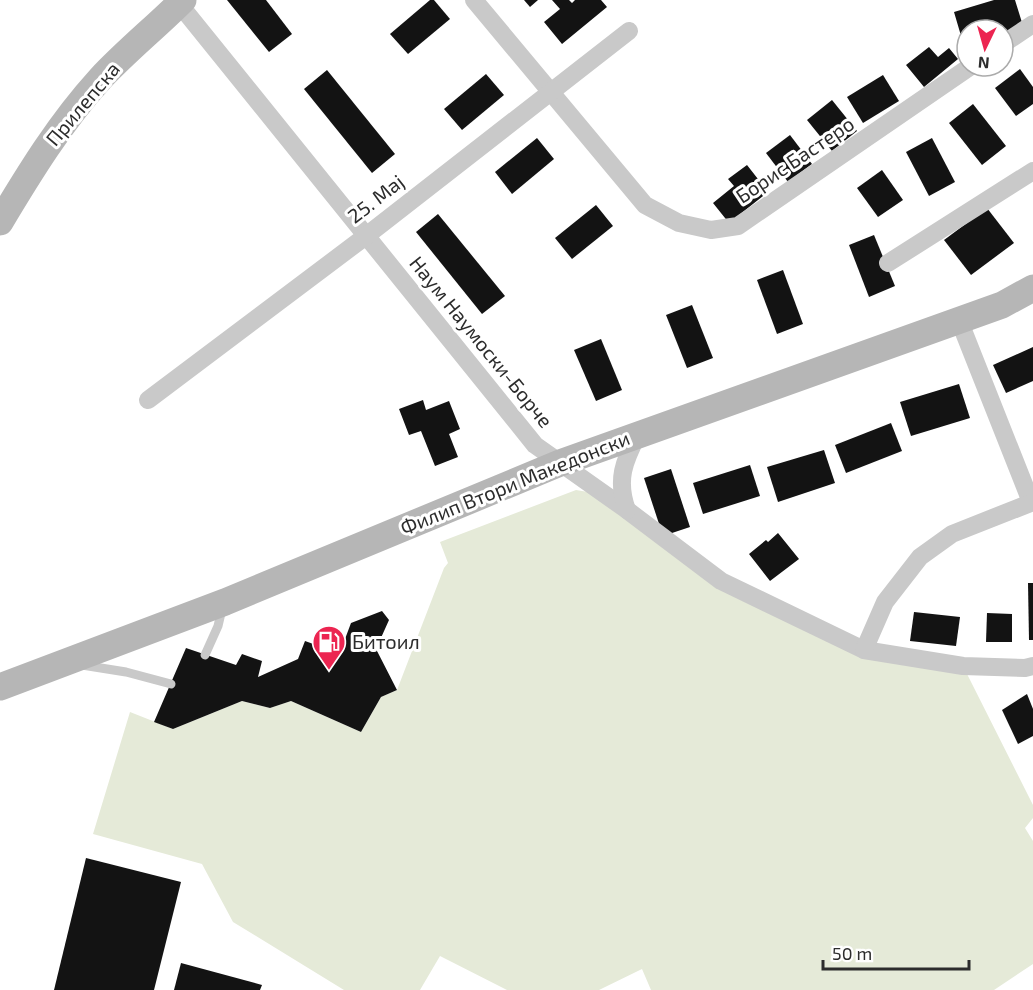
<svg xmlns="http://www.w3.org/2000/svg" width="1033" height="990" font-family="'Exo 2',sans-serif">
<style>
.green{fill:#e5ead8}
.building{fill:#131313}
.lines{fill:none;stroke-linecap:round;stroke-linejoin:round}
.lane{stroke:#c9c9c9;stroke-width:9}
.street{stroke:#c9c9c9;stroke-width:18}
.secondary{stroke:#b6b6b6;stroke-width:27}
.labels{text-anchor:middle;stroke-width:6;stroke-linejoin:round;paint-order:stroke}
.street-label{font-size:20px;fill:#2c2c2c;stroke:#fff}
.poi-label{font-size:20px;fill:#2c2c2c;stroke:#fff;text-anchor:start}
</style>
<rect width="100%" height="100%" fill="#fff"/>
<path class="green" d="M576,490L606,495L721,581L864,650L963,666L1033,805V818L1025,828L1033,841V964L994,990H651L642,969L599,990H507L440,956L420,990H344L233,922L202,864L93,834L130,712L173,729L242,701L270,708L291,701L361,732L381,697L397,690L444,568L448,563L440,542Z"/>
<g class="building">
<path d="M227,0H266L292,34L269,52Z"/>
<path d="M430,0H434L450,19L408,54L390,34Z"/>
<path d="M524,0H538L530,7Z"/>
<path d="M552,0H569L572,3L575,0H601L607,7L562,44L544,22L560,9Z"/>
<path d="M994,0H1015L1024,29L1003,35V30H967V46H964L954,12Z"/>
<path d="M929,47L938,57L949,48L958,59L924,87L906,65Z"/>
<path d="M1020,69L1033,87V104L1016,116L995,88Z"/>
<path d="M327,70L395,154L372,173L304,89Z"/>
<path d="M486,74L504,95L462,130L444,109Z"/>
<path d="M883,75L899,101L863,123L847,97Z"/>
<path d="M832,100L857,131L832,151L807,120Z"/>
<path d="M973,104L1006,146L982,165L949,123Z"/>
<path d="M790,135L812,164L788,182L766,153Z"/>
<path d="M537,138L554,159L512,194L495,172Z"/>
<path d="M932,138L955,182L929,196L906,152Z"/>
<path d="M747,165L768,192L729,223L713,203L734,186L728,179Z"/>
<path d="M882,170L903,200L878,217L857,188Z"/>
<path d="M596,205L613,226L572,259L555,238Z"/>
<path d="M987,208L1014,243L971,275L944,240Z"/>
<path d="M438,214L505,296L482,314L416,232Z"/>
<path d="M874,235L895,286L869,297L849,245Z"/>
<path d="M783,270L803,324L777,334L757,280Z"/>
<path d="M692,305L713,358L687,368L666,315Z"/>
<path d="M601,339L622,390L596,401L574,350Z"/>
<path d="M1033,347V381L1006,393L993,365Z"/>
<path d="M959,384L970,418L911,436L900,402Z"/>
<path d="M423,400L426,410L449,401L460,429L449,434L458,457L435,466L421,431L409,435L399,409Z"/>
<path d="M891,423L902,451L846,473L835,445Z"/>
<path d="M824,450L835,483L778,502L767,467Z"/>
<path d="M750,465L760,496L703,514L693,483Z"/>
<path d="M671,469L690,527L663,536L644,478Z"/>
<path d="M778,533L799,559L770,581L749,554L766,540L768,542Z"/>
<path d="M1028,583H1033V640H1029Z"/>
<path d="M382,611L389,620L376,649L397,690L381,697L361,732L291,701L270,708L242,701L173,729L154,722L186,648L236,665L242,654L262,661L258,677L298,659L305,641L319,646L345,639L351,623Z"/>
<path d="M914,612L960,617L956,646L910,641Z"/>
<path d="M987,613L1012,614V642H986Z"/>
<path d="M1027,694L1033,709V736L1018,744L1002,710Z"/>
<path d="M86,858L181,882L154,990H54Z"/>
<path d="M181,963L262,985L260,990H174Z"/>
</g>
<g class="lines">
<g class="lane">
<path d="M205,655L218,626L222,609"/>
<path d="M82,665L126,672L171,684"/>
</g>
<g class="street">
<path d="M176,0L535,445L627,510L721,581L864,650L963,666L1025,668L1033,666"/>
<path d="M474,0L645,205L679,223L711,230L738,226L971,66"/>
<path d="M1003,44L1033,24"/>
<path d="M888,263L1033,171"/>
<path d="M959,320L1031,502"/>
<path d="M148,400L366,236L629,31"/>
<path d="M627,510C616,480 624,461 638,434"/>
<path d="M864,650L885,602L920,557L952,534L1033,502"/>
</g>
<g class="secondary">
<path d="M0,222C30,172 60,123 100,79C126,51 156,27 183,0"/>
<path d="M0,687L225,602L560,463L1002,305L1033,288"/>
</g>
</g>
<defs>
<g id="fuel-pin" transform="scale(1.725)"><path d="M0 17L-7.5 6A9.5 9.5 0 1 1 7.5 6Z" fill="#ec2551" stroke="#fff"/><path d="M-5.5-6h7V0h2V4h1.3V-2.5L3-4.5l.8-.8L6-3V5H2.5V1h-1V6h-7ZM-4.2-4.7v3.2H.2V-4.7Z" fill="#fff"/></g>
</defs>
<g fill-rule="evenodd">
<use href="#fuel-pin" x="329" y="642"/>
</g>
<g class="labels">
<g class="street-label">
<text transform="translate(83 104) rotate(-50)" y="7">Прилепска</text>
<text transform="translate(795 160) rotate(-34)" y="7">Борис Бастеро</text>
<text transform="translate(376 199) rotate(-38)" y="7">25. Мај</text>
<text transform="translate(481 342) rotate(51)" y="7">Наум Наумоски-Борче</text>
<text transform="translate(515 483) rotate(-22)" y="7">Филип Втори Македонски</text>
</g>
<g class="poi-label">
<text x="352" y="649">Битоил</text>
</g>
</g>
<g transform="translate(985 48) rotate(185)"><circle r="28" fill="#ffffff" stroke="#ababab" stroke-width="1.5"/>
<path d="M0-4.5L10 22L0 15L-10 22Z" fill="#ec2551"/>
<text y="-9" font-size="16" font-weight="bold" text-anchor="middle" fill="#2c2c2c">N</text>
</g>
<path d="M823 960v9h146v-9" fill="none" stroke="#2c2c2c" stroke-width="3"/>
<text x="832" y="960" font-size="18" fill="#2c2c2c" stroke="#ffffff" stroke-width="4.5" paint-order="stroke">50 m</text>
</svg>
